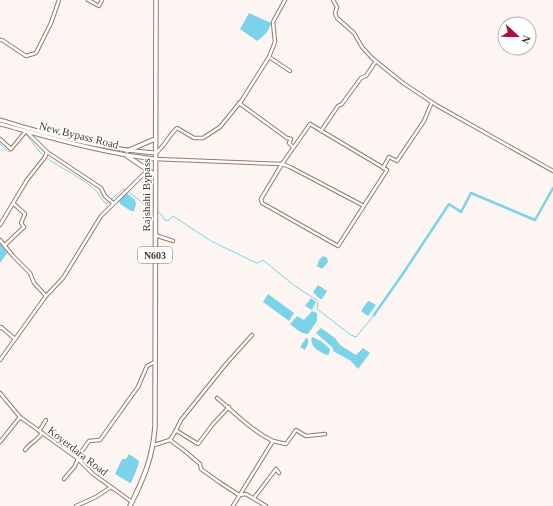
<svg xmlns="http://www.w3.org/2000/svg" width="553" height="506" font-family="Georgia,serif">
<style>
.water{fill:#7bd3e9}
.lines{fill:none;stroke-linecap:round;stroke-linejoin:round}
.stream{stroke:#7bd3e9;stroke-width:1}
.canal{stroke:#7bd3e9;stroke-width:2.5}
.minor-casing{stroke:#99776b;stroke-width:4.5}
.major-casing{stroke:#99776b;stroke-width:5}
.highway-casing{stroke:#99776b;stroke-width:5.5}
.minor{stroke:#fff;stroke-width:2.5}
.major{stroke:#fff;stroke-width:3}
.highway{stroke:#fff;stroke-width:3.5}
.labels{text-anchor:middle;stroke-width:3;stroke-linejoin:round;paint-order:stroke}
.shield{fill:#fff;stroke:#7e7470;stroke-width:1}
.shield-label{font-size:10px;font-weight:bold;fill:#473833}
.street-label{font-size:11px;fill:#473833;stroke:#fff}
</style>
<rect width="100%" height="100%" fill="#fcf5f2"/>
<g class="water">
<path d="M249,13L271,23C269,31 264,36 257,41L240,29Z"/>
<path d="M127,193L135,200L136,204L134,211H131L120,204L119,201Z"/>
<path d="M0,242L8,252L0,263Z"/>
<path d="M323,256L327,258L328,262L322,269L317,266L319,260Z"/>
<path d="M318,285L327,291L322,299H320L313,292Z"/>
<path d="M268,294L294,313L289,321L263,302Z"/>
<path d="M311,298L316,302L312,310L305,306Z"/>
<path d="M368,301H369L376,305L368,316L361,311Z"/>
<path d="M312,311L317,313V321L308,334C301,334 295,328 290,324L297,316L304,320Z"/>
<path d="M321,328L335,338L340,345L356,355L363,348L370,353L358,369L351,361L333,351V348L316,333Z"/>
<path d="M312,337L321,341L330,349L329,354L327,355C319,352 309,346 312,337Z"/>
<path d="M306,338L308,339V344L305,350L300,347Z"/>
<path d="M129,454L139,461L138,466L131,483H130L115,474L122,459H126Z"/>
</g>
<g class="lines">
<g class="stream">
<path d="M24,135H27C33,143 38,151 45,157C62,169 82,177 97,192C100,196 102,200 106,204L123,189H125L139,200L151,211"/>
<path d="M0,144L9,152L11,150"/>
<path d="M159,212L165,220L168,221L173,216L211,241L252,261L257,263L263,260L295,286L318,301L317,309L351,335L356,337L374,315"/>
</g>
<path class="canal" d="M374,315L404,272L449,204L461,212L471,193L535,220L553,188"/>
<g class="minor-casing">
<g id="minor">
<path d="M88,0L99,6L102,0"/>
<path d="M333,0L337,7L335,13L337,18L354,33L362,47L372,58L403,83L436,105L553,171"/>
<path d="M0,40H2L26,56L36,53L51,23L59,0"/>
<path d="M269,57L290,71"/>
<path d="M239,103L287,138L291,139L289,143L293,147"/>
<path d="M321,131L338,106L342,104L361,78L366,76L376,61"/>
<path d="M0,139L11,149L26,131L47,152L101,188L105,196L113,203"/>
<path d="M156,153C165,146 169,135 177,128L194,138H203L220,127L242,100L269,57L275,42L273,22L285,0"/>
<path d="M155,159L282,164L261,199L262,203L338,246L387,170L310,124L282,164L290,167L364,206"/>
<path d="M383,168L389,157L397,161L424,121L432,102"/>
<path d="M0,225L27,180L45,157L47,152"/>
<path d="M155,235L173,241"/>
<path d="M0,240L13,256L30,273L34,283L46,296L0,360"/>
<path d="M5,245L24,227L21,223L25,214L14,204"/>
<path d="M46,296L63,278L101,216L148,170"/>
<path d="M0,328L1,327L15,339"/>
<path d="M0,393L20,417L77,458L93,474L132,502"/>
<path d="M217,398C235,413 252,431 273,441L233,506"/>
<path d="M39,431L46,420"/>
<path d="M175,432L181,420L226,364L252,335"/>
<path d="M170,440L175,432L177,431L198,444L213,424L229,407"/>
<path d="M273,441L286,444L296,430L306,436L325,434"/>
<path d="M0,442L20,417"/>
<path d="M154,445L170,440L186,452L200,464L201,469L219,482L239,495L246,494L266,506"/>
<path d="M25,450C30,443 37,441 42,433"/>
<path d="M77,458L89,441L100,440L138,387L147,366L155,362"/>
<path d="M64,479L75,466L78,459"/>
<path d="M254,498L276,469L279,473"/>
<path d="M76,506L96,497L111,487"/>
</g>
</g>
<g class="major-casing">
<g id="major">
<path d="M0,120C51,136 102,149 155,153"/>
<path d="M0,124C52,138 102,153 155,159"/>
</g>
</g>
<g class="highway-casing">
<g id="highway">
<path d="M127,151L155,139"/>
<path d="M127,156L155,175"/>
<path d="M130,506C144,478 153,457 155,426L156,0"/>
</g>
</g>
<use href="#minor" class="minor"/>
<use href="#major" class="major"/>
<use href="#highway" class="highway"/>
</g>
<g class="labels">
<rect class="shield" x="138" y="247" width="34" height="16" rx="3"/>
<g class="shield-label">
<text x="155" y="259">N603</text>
</g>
<g class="street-label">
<text transform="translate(79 135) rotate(14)" y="4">New Bypass Road</text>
<text transform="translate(146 195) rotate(-90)" y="4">Rajshahi Bypass</text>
<text transform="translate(78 451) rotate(38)" y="4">Koyerdara Road</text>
</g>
</g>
<g transform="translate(517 36) rotate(112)"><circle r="19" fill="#ffffff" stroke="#b5afad"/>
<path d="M0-3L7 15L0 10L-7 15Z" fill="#a60f42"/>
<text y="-6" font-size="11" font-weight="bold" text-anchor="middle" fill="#473833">N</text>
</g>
</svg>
